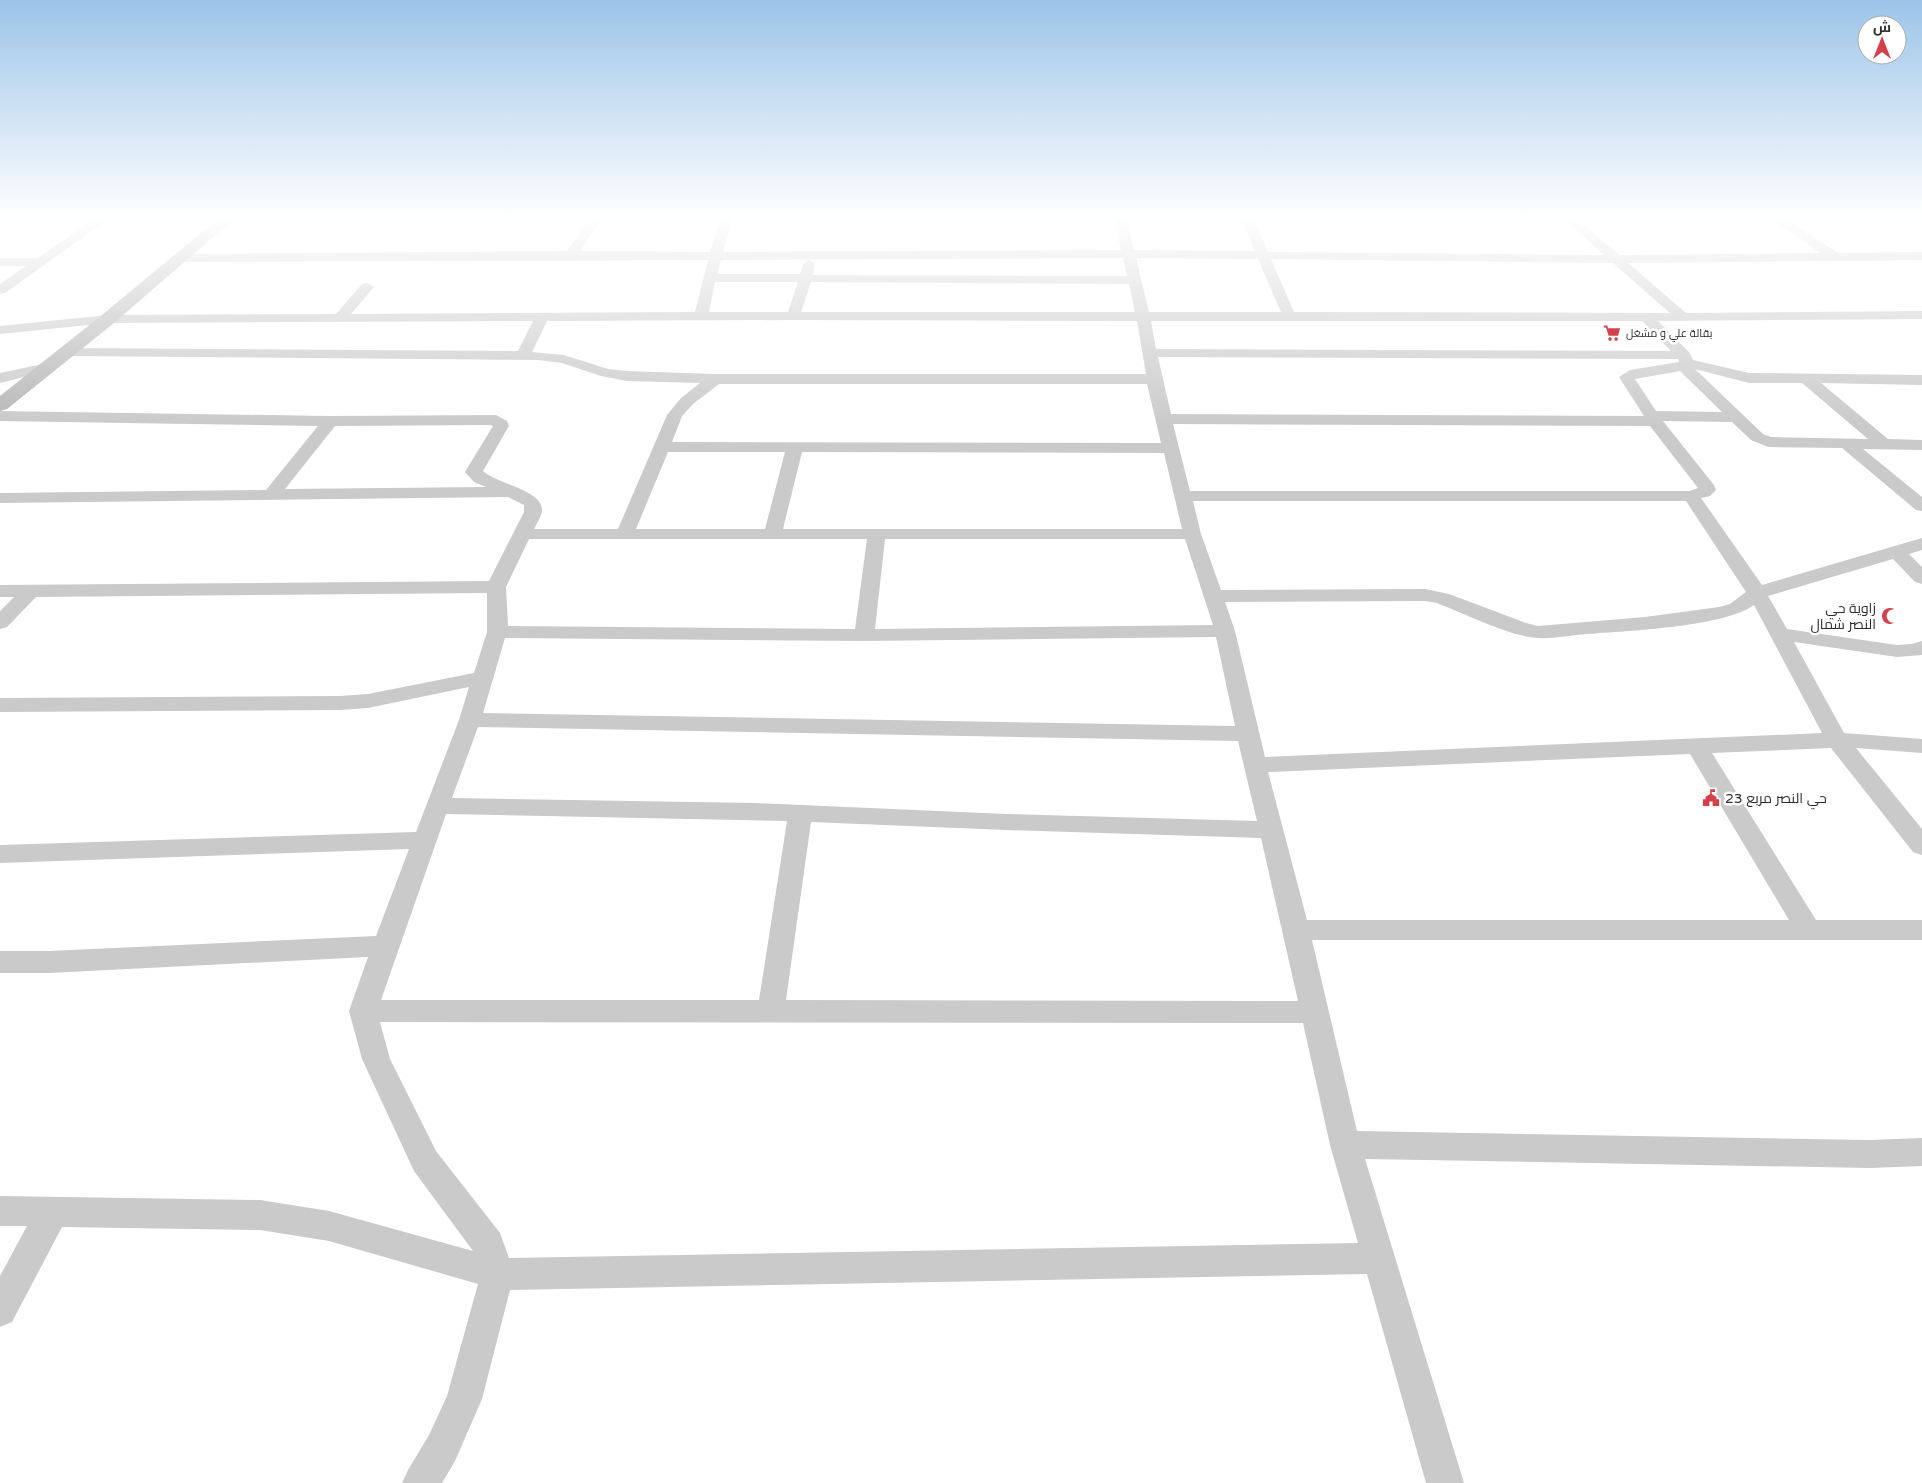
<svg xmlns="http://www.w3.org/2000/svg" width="1922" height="1483" font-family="'Varela Round',Cairo,sans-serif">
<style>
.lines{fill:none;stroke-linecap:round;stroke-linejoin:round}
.minor{fill:#cacaca;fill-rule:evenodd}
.secondary{fill:#b7b7b7;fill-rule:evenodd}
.labels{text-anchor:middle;stroke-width:5;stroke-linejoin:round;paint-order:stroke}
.far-poi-label{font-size:11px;fill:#2d2d2d;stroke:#fff;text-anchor:start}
.poi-label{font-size:14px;fill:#2d2d2d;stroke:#fff;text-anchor:end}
</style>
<rect width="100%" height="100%" fill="#fff"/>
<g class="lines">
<g class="minor">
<path d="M96,218H110L5,293L0,294V284L26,266H0V258H38Z"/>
<path d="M590,218H602L580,251L710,252L721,218H733L723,252L1121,250L1114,218H1126L1134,250L1255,251L1241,218H1253L1268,252L1604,255L1563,218H1576L1619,255L1821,253L1770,218H1784L1838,253L1922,252V260L1628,263L1686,313L1922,311V319L1658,321L1689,352L1693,360L1749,373L1922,375V385L1821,383L1888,439L1922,440V450L1863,449L1922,497V511L1916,510L1842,448L1768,447L1751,440L1732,422L1663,421L1714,485L1716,490L1710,496L1701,498L1762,585L1922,538V550L1909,554L1922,567V584L1915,582L1893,559L1768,596L1787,629L1897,645L1912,644L1922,641V655L1897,657L1794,642L1844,733L1922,739V753L1856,748L1922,829V855L1913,852L1831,748L1712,753L1816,920H1922V940H1312L1357,1131L1870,1140L1922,1138V1166L1870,1168L1365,1159L1464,1483H1426L1367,1274L510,1290L482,1399L455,1461L442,1483H402L408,1470L429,1435L447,1396L478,1284L329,1241L260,1230L62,1227L12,1322L0,1327V1276L27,1226H0V1196L260,1200L329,1211L473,1251L414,1171L362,1059L349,1011L368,957L49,973H0V951H49L376,936L409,849L0,863V845L416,832L459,720L469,687L368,708L340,710L0,712V698L340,696L368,694L474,673L487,632V593L36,597L7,627L0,629V611L14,597H0V585L489,581L524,512V505L508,497L0,503V493L266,490L318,426L0,421V411L330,416L496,415L507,421L509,426L483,471C495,483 545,491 542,511C541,517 537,523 534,529H618L667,415L681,398L700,383L627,381L601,376L562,363L538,360L66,356L61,355L59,352L61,349L66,348L518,351L533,321L108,323L0,334V326L108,315L336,314L362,284L367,283L374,287L351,314L695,312L708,260L179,262L173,258L179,254L567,251ZM1123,258L1127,276L813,275L815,264L809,260L803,264L800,274H717L721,260ZM1136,258L1258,259L1281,312H1149ZM1271,259L1613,263L1670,313L1294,312ZM715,282H798L788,312H709ZM811,282L1129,284L1135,312H801ZM793,320L1137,321L1146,374H715L627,371L608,369L564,355L532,352L547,321ZM1151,321H1642L1671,351L1156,349ZM1158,357L1678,359L1679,362L1630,370L1619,377L1644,416L1171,414ZM1695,369L1749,383H1802L1868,439L1771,437L1763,434ZM1680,371L1722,412L1656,411L1635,379ZM719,384H1147L1161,443L672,442L682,416L693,404ZM1173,424L1650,426L1698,488L1690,491H1190ZM490,425L493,426L465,472L474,482L486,487L285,489L335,426ZM668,452H785L765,529H636ZM802,452L1164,453L1182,529H783ZM1193,501H1686L1746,592L1730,604L1719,607L1645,617L1538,626L1526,623L1449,594L1425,589L1221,590L1201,534ZM529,539H867L855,629L508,626L506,587ZM885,539H1185L1213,625L875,629ZM1425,601L1437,603C1466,614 1508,636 1538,638C1553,639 1571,635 1587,634C1627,631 1724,627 1754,605L1822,733L1265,757L1235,631L1225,602ZM1216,637L1235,726L483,713L505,638L864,641ZM478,727L1238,741L1257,821L1006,814L755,803L452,798ZM1690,754L1789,920H1307L1268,772ZM446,814L787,821L759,1000H381ZM811,822L1006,830L1261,838L1298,1001L786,1000ZM380,1022L1303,1023L1330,1145L1358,1243L509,1258L500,1233L436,1151L390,1059Z"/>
<path d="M47,363L52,364L54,367L52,370L0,383V373Z"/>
</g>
<path class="secondary" d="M219,218H235L114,323L7,409L0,411V396L102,315Z"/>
</g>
<linearGradient id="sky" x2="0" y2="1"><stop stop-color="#9cc4e8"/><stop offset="0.51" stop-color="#fff"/><stop offset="1" stop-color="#fff" stop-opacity="0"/></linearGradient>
<rect width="1922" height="426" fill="url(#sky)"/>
<defs>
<g id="supermarket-bare" transform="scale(1.35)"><path d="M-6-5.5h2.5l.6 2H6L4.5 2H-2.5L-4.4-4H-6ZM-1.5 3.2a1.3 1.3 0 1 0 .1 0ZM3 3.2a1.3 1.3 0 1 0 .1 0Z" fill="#d4404c" stroke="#fff" stroke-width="2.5" paint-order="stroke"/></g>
<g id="mosque-bare" transform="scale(1.35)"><path d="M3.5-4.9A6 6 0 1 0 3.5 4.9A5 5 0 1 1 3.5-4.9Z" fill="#d4404c" stroke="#fff" stroke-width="2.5" paint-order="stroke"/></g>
<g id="civic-bare" transform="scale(1.35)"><path d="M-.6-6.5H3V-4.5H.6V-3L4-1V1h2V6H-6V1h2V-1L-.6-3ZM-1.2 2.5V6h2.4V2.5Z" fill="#d4404c" stroke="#fff" stroke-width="2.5" paint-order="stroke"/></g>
</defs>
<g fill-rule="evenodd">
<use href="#supermarket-bare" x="1612" y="333"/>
<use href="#mosque-bare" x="1890" y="616"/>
<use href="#civic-bare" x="1711" y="798"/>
</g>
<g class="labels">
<g class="far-poi-label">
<text x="1626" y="337">بقالة علي و مشغل</text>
</g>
<g class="poi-label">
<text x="1876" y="613">زاوية حي<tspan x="1876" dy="16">النصر شمال</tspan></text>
<text x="1725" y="803" text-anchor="start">حي النصر مربع 23</text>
</g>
</g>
<g transform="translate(1882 40)"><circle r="24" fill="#ffffff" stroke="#ababab"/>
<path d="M0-4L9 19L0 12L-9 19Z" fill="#d4404c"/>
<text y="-8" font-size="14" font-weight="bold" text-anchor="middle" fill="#2d2d2d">ش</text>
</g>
</svg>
